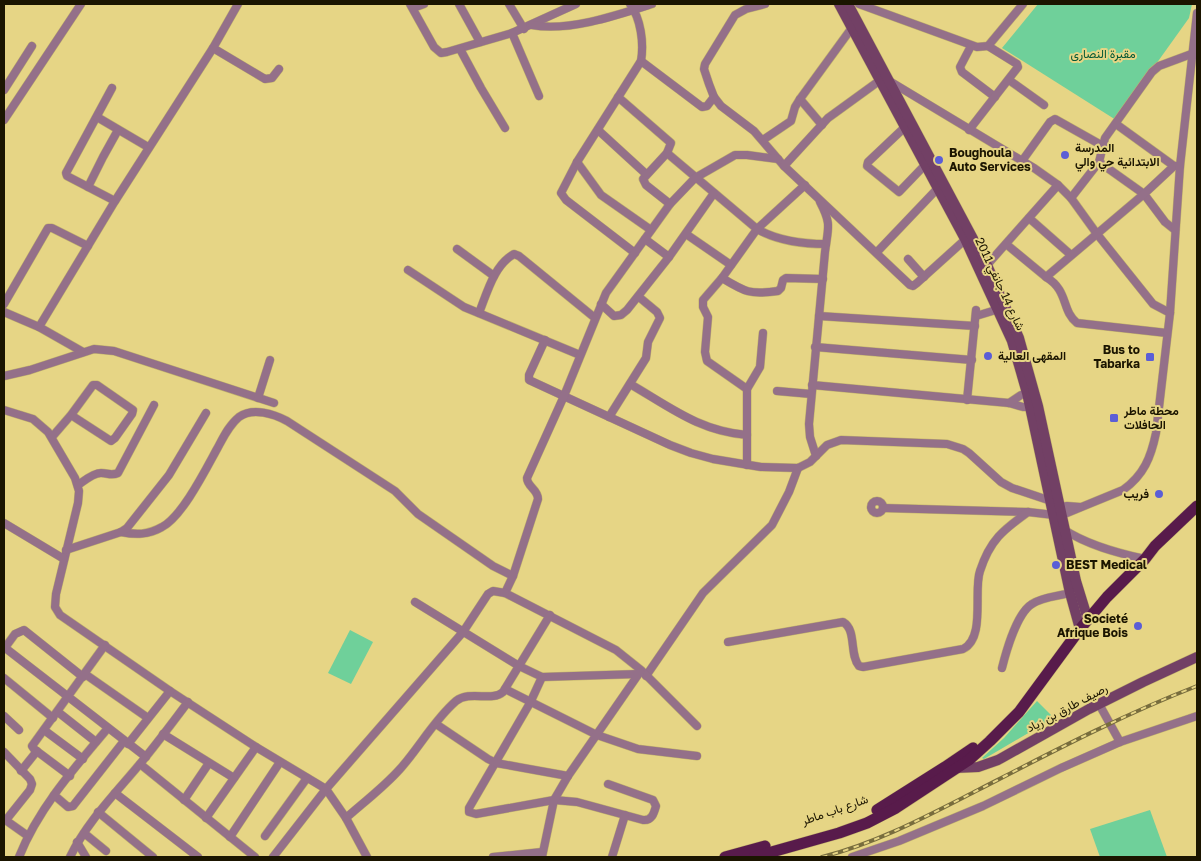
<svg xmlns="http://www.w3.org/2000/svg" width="1201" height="861" font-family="'Golos Text',Vazirmatn,sans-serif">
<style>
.green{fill:#6fd09a}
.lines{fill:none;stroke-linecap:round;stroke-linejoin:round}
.street-casing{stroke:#c1b26d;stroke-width:9}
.secondary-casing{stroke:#c1b26d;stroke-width:11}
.primary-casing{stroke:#c1b26d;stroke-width:12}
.street{stroke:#947089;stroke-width:8}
.secondary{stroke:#724065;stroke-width:10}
.primary{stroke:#581b4b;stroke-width:11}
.rail-casing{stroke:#786d3d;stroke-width:4}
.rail{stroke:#e6d585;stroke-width:2;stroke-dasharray:5.5;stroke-linecap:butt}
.poi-dot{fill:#5b5ed6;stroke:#e6d585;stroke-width:2}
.labels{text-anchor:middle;stroke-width:4;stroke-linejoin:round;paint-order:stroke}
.park-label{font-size:12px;fill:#025835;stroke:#e6d585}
.poi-label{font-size:12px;font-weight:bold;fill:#1b1500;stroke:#e6d585;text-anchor:start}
.street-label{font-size:12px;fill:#1b1500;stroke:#e6d585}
</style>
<rect width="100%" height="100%" fill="#e6d585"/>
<g class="green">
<path d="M1038,4H1192L1189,18L1116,120L1002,48Z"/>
<path d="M350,630L373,642L351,684L328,673Z"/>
<path d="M1037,701L1054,718L984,759L982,758L1004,738Z"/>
<path d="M1150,810L1167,857H1100L1090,829Z"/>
</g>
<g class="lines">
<g class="street-casing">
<g id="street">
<path d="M410,4L434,47L441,53L447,52L512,33L576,4"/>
<path d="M459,4L480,42"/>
<path d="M509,4L524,29"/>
<path d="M630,4C641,19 644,43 641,61L577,162L561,193L566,200L635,253"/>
<path d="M765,4L746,9L735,15L705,64L704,69L709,84L714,97L721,106L754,131L784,166L910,285L913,286L917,283L968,237"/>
<path d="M859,4L977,47L988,46L1023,4"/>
<path d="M413,8L424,4"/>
<path d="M532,25C568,32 618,15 652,4"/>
<path d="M512,33L539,96"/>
<path d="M971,46L960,67L962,72L995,97"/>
<path d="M213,48L265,79L272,78L279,69"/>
<path d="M460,49L481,88L505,128"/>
<path d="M641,61L702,107L707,106L714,97"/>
<path d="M1009,80L1044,105"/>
<path d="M891,82L1034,168L1058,185L1071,198L1097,234L1153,304L1170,313"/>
<path d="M112,88L66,173L67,176L115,201"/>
<path d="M4,90L32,46"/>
<path d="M618,97L671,143L667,153L643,179L646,185L670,204"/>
<path d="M800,99L822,125"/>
<path d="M97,117L148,147"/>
<path d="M4,120L81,4"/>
<path d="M1116,124L1174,166"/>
<path d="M905,127L868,162L867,166L899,192L925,165"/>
<path d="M598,130L646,174"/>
<path d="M969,130L1018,67L1017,64L988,46"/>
<path d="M763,140L791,121L795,107L800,99L851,29L856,26"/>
<path d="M667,153L757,229C778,241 802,244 826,244"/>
<path d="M1022,161L1050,122L1055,119L1103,146"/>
<path d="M577,162L601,195L651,230"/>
<path d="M1099,162L1144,194L1165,222L1175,230"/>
<path d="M784,166L828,118L879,81"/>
<path d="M88,187L103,157L118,130"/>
<path d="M1071,198L1099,162L1105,138L1152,72L1159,66L1194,53"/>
<path d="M1029,218L1071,255"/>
<path d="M686,234L731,265"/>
<path d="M645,239L669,257"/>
<path d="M1006,244L1046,277L1144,194L1174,166H1180"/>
<path d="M457,249L494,276"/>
<path d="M877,252L938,188"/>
<path d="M908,259L924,277"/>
<path d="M987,265L1058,185"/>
<path d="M408,270L464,307L580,355"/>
<path d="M1046,277C1069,291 1061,310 1077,323L1167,333"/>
<path d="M722,278C745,292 750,295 778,291L781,288L783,280L786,278L823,279"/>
<path d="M4,304L48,228H52L88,246"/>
<path d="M601,304L614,316L621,315L627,310L669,257L714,193"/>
<path d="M4,312L39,327L83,352"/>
<path d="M479,313C487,293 494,265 514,254L519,256L595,318"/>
<path d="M819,316L975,326"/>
<path d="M976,316L999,309"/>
<path d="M39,327L115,201L213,48L238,4"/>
<path d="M545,340L529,375V380L670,445L691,453L713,459L761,467L798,468L810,462L827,445L841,440L947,444L963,449L969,453L1001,482L1012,488L1051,501"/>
<path d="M815,347L972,360"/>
<path d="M4,376L30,370L94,349L114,351L274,403"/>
<path d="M630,384C670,407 699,431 747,435"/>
<path d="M812,385L1009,403L1023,407H1033"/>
<path d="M747,389L707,361L705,352L708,317L703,307V300L722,278L757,229L805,185"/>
<path d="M777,391L811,394"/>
<path d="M258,398L270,360"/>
<path d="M967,400L976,310"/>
<path d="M1009,403L1021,395L1032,392"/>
<path d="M4,410L33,419L48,432L75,478L79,491L78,503L56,594L55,607L60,615L170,691L256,747L326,789L346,818L367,857"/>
<path d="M609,417L646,358L648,342L660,318L657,312L639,297"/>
<path d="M52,437L71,415L93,385H97L133,410L132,414L115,438L111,441L71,415"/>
<path d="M816,456L810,437L809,424L825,252C828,227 832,225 820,202"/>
<path d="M747,465V389L760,367L763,333"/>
<path d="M78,485C84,481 93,473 101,473C108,473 111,476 118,473L154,405"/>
<circle cx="877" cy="507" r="6"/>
<path d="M883,508L1028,512L1054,515H1062L1123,490C1144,475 1151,457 1156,433L1170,313L1180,166L1197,13"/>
<path d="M1055,508L1067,506L1080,507"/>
<path d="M4,523L64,559"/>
<path d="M1063,529C1087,545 1117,553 1145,559"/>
<path d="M121,532C136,535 148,535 162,527C182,517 206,469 217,449C223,438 229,425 239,417C253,407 274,414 287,421L395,491L418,514L493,566L513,576"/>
<path d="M66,550L121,532L127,528L169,475L206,413"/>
<path d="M415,602L519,666L542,677L638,674"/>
<path d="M728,642L843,622C857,630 849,654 859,666L863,667L963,649C986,638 973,590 980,571C990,540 1003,530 1028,512"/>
<path d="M4,647L146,757"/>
<path d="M4,649L15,634L24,630L83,677"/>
<path d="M1002,668C1006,652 1017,613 1032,604C1042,597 1059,596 1070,593"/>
<path d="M85,674L148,718"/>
<path d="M646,676L703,593L772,525L789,492L798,468"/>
<path d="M542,677L530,703L469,808V812L476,814L554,800L577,802L643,820C652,821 654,813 656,806L653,800L608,784"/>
<path d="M4,678L53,718"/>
<path d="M505,689L597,735L638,749L697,756"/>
<path d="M1099,704L1120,742"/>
<path d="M58,712L96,742"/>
<path d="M4,716L19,730"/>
<path d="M436,724L488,759L496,763L568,776"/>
<path d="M697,726L641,670L616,650L505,593L513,576L538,499C538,489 527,487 527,478L564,396L606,293L670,204L695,178L735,155H747L778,159"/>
<path d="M44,730L83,759"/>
<path d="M163,734L234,778"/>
<path d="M128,744L170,691"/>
<path d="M4,752L30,779L32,784L30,790L6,820"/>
<path d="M140,764L255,857"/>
<path d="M21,771L37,751"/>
<path d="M70,776L34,749L32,746L105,645"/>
<path d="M115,793L198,857"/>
<path d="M54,795L68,807L73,806L124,741"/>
<path d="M184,800L209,763"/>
<path d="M98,812L153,857"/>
<path d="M206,818L256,747"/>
<path d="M346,818C364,802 384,787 400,769C419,748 434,720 456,701C470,690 492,702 503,692L550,615"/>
<path d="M4,819L28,836"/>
<path d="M84,833L106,851"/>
<path d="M265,836L307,778"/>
<path d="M230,837L280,762"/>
<path d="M77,842L86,857"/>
<path d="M19,857C38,809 75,767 108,728"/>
<path d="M70,857C87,822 114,795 139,765C156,745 172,723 188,702"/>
<path d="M273,857L326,789L463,632L488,594L493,591L505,593"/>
<path d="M493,857L542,852"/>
<path d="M542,857L554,800L568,776L640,672"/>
<path d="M612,857L625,815"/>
<path d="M852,857L899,841L983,806L1061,768L1120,742L1197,716"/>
</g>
</g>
<g class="secondary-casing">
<g id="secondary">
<path d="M839,4L965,239L1012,341L1027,393L1070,593L1080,629"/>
<path d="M848,4L987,265L1019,338L1038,406L1076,581L1088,620"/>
<path d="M954,768L978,767L998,760L1089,709L1143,682L1197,657"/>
</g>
</g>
<g class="primary-casing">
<g id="primary">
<path d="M877,810L945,767L973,748"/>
<path d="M725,857L765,846"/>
<path d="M754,857L839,833L867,823L896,808L969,760L990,741L1019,712L1080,629L1107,597L1145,559L1155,546L1197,506"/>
</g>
</g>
<use href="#street" class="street"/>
<use href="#secondary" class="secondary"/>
<use href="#primary" class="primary"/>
<g class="rail-casing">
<path id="rail" d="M822,857C877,843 927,816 978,790C1050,753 1122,715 1197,686"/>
</g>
<use href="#rail" class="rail"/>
</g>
<g class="poi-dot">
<circle cx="1065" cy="155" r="5"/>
<circle cx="939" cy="160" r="5"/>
<circle cx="988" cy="356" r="5"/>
<rect x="1145" y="352" width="10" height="10" rx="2.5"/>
<rect x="1109" y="413" width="10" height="10" rx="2.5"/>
<circle cx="1159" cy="494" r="5"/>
<circle cx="1056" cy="565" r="5"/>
<circle cx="1138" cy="626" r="5"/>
</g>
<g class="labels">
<g class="park-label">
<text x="1103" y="58">مقبرة النصارى</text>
</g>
<g class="poi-label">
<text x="1075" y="152">المدرسة<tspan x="1075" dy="14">الابتدائية حي والي</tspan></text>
<text x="949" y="157">Boughoula<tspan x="949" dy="14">Auto Services</tspan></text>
<text x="1140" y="354" text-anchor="end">Bus to<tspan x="1140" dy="14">Tabarka</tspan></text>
<text x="998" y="360">المقهى العالية</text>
<text x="1124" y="415">محطة ماطر<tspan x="1124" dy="14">الحافلات</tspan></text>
<text x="1149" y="498" text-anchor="end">فريب</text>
<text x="1066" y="569">BEST Medical</text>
<text x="1128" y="623" text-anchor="end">Societé<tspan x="1128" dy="14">Afrique Bois</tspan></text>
</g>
<g class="street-label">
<text transform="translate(1000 284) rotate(65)" y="4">شارع 14 جانفي 2011</text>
<text transform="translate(1067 708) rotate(-28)" y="4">رصيف طارق بن زياد</text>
<text transform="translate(835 810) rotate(-19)" y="4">شارع باب ماطر</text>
</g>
</g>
<rect width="1201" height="861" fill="none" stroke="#1b1500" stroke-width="10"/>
</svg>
